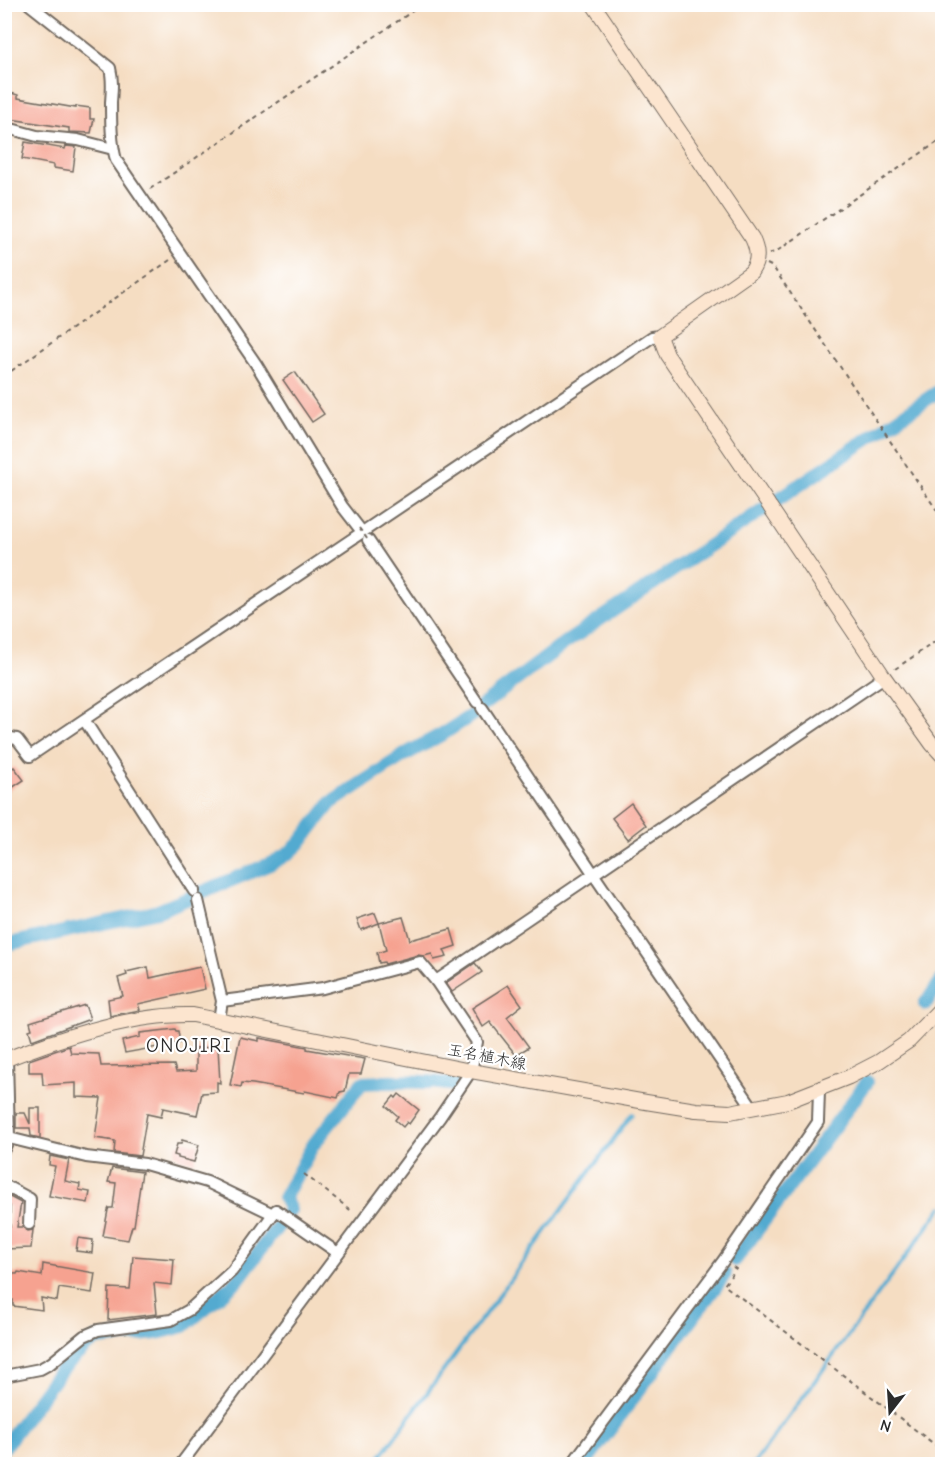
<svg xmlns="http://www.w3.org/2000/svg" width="947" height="1469" font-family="'Comic Neue','Klee One',sans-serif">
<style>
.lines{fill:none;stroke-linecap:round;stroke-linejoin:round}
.stream{stroke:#53aad0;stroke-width:4}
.canal{stroke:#53aad0;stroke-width:14}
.building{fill:#f6a290}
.street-casing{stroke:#726960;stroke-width:14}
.secondary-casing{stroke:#726960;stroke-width:16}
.path{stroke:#726960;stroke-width:2;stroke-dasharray:4.5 4.5;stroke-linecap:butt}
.street{stroke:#fff;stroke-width:10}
.secondary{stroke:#fce5cf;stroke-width:14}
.path-bridge{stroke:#726960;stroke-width:2;stroke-dasharray:4.5 4.5;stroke-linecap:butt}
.labels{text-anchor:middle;stroke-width:4.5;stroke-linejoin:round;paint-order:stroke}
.street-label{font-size:16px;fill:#2b2b2b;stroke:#fff}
.quarter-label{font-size:20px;letter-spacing:1.5px;fill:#2b2b2b;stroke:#fff}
</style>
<rect width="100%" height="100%" fill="#fff"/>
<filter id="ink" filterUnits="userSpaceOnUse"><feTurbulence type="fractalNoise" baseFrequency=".0167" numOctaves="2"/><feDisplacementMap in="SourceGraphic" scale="12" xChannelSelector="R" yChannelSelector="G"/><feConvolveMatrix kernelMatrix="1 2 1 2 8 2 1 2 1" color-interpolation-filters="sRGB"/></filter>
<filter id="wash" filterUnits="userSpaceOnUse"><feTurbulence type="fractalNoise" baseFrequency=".008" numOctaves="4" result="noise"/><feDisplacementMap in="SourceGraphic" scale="24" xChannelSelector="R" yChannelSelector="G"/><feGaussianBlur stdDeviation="1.35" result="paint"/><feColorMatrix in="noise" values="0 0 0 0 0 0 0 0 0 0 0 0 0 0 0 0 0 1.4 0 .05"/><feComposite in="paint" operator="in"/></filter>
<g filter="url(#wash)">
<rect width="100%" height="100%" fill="#f5ddc2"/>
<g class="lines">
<g class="stream">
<path d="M375,1464L632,1114"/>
<path d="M754,1464L942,1207"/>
</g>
<g class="canal">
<path d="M4,945L158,911L272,863L288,854L299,844L331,803L406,754L446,732L475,713L479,708L565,643L942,389"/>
<path d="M925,1004L942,980"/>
<path d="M735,1260L867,1082"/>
<path d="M4,1447L60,1371L86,1346L97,1339L157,1333L184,1326L237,1281L290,1210L284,1198L313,1145L362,1083C392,1081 427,1080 456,1085"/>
<path d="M584,1464L725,1274"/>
</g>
</g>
<g id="blocks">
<g class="building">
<path d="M4,91L18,95V98L76,108V106L90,108V119H94L91,133L69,132V128L4,118Z"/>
<path d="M25,142L65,149L66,146L76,147L73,171L54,168V165L22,159Z"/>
<path d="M295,372L324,414L312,422L283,380Z"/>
<path d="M14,767L24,780L4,793V773Z"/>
<path d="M631,803L646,825L628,839L612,818Z"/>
<path d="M375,913L379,923L361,930L357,919Z"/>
<path d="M403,917L410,940L451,929L456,946L444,950L447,957L434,960L432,954L424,956L418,955L385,964L384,962L379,963L377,953L386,950L379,923Z"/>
<path d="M475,963L482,972L452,992L446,983Z"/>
<path d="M148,967L150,978L200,967L205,989L138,1004L140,1010L110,1016L108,999L123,996L118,978L127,975L126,972Z"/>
<path d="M508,985L522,1005L507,1017L529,1047L516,1055L490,1022L483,1027L472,1008Z"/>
<path d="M85,1005L90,1019L32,1040L29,1030L32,1029L30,1022Z"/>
<path d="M175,1029L176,1031H178L180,1043L125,1053L122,1041L140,1037V1033Z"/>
<path d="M240,1037L259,1041V1038L307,1047V1049L365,1059L361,1074H349L345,1091L340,1092L338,1098L305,1091L304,1093L253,1084L242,1083L241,1087L230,1085Z"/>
<path d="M69,1046L71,1053L99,1054L101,1066L174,1065L176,1072L196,1071V1048L218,1047L220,1083L217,1082V1092L202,1093L197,1115L163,1108L161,1117L147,1114L140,1156L114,1153L115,1141L95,1138L101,1098L76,1097V1083L43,1085L42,1072H29V1060Z"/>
<path d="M399,1094L419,1110L409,1124L407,1122L403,1127L395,1120L398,1116L386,1106L394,1096L396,1098Z"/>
<path d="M30,1108H40V1138L31,1136L30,1128H16V1113H25L30,1124Z"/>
<path d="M182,1140L199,1145L194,1162L178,1158V1156L174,1155L177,1144H181Z"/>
<path d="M50,1156L69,1160L65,1181L80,1184L79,1190L90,1192L88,1203L49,1196L55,1166L49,1165Z"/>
<path d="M112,1168L142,1172L134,1226H132L128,1240L103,1236L108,1210L109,1208H113L116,1183L108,1182Z"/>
<path d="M4,1194L21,1203L17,1227H22L28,1231L33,1230L31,1248L4,1249V1226L10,1227V1206H4Z"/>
<path d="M78,1238L93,1240L92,1253L76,1251Z"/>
<path d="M133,1256L174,1259L172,1285L154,1283L157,1314L108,1320L109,1288L130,1289Z"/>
<path d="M43,1264L95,1273L92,1293L59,1288L57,1301L41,1298L42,1310L13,1306V1300L4,1299V1273L17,1274L18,1272L42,1276Z"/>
</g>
</g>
</g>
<g filter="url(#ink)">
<use href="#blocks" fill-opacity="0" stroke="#726960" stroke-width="1.5"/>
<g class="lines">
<g class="street-casing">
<g id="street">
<path d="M29,4L110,68C113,80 112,90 111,102C111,121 111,142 116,160L256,364L342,506L359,528"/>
<path d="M4,127L37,136L78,140L113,149"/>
<path d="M368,540L477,702"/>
<path d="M482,708L591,870"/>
<path d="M85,721L194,891"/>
<path d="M4,741L11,738L17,739L30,756L652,337L660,336"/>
<path d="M594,875L753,1108"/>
<path d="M198,900L222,1001L219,1020"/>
<path d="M222,1001L323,988L420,962L436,981"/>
<path d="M9,1138L86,1157L145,1164L207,1182L273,1214"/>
<path d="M4,1149L9,1138L7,1059"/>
<path d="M4,1185L30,1199L29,1224"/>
<path d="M4,1376L40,1369L51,1363L84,1336L98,1330L171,1320L189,1310L232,1271L276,1210L338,1253"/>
<path d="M181,1464L440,1117L471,1071L477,1042L436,981L884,677"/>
<path d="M572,1464L723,1261L818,1122L819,1090"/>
</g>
</g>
<g class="secondary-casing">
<g id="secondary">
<path d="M593,4L752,238C758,251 759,260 751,272L660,336L667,355L768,504"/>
<path d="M770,507L884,677L932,744L942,755"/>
<path d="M4,1060C59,1038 134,1013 193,1015L471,1071L646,1102L696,1110L730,1112L788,1101L849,1077L878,1062L909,1041L942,1007"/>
</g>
</g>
<g class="path">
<path d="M150,189L423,4"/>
<path d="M769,254L777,251L942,139"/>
<path d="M767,264L773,267L942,518"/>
<path d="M4,376L170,260"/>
<path d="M895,669L942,637"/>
<path d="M304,1174L353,1212"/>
<path d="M733,1267L736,1269L724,1285L942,1450"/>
<path d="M768,1464H769"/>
</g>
<use href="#street" class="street"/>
<use href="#secondary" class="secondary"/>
<path class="path-bridge" d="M359,528L368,540"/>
</g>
</g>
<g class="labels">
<g class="street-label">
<text transform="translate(487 1056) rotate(11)" y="6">玉名植木線</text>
</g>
<g class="quarter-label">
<text x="189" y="1052">ONOJIRI</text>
</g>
</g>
<rect width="947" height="1469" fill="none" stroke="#fff" stroke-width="24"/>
<g transform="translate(890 1412) rotate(197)" stroke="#ffffff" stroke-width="4.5" paint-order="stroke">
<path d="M0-4.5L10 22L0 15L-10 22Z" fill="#2b2b2b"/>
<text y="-9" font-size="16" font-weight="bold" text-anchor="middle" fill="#2b2b2b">N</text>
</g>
</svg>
